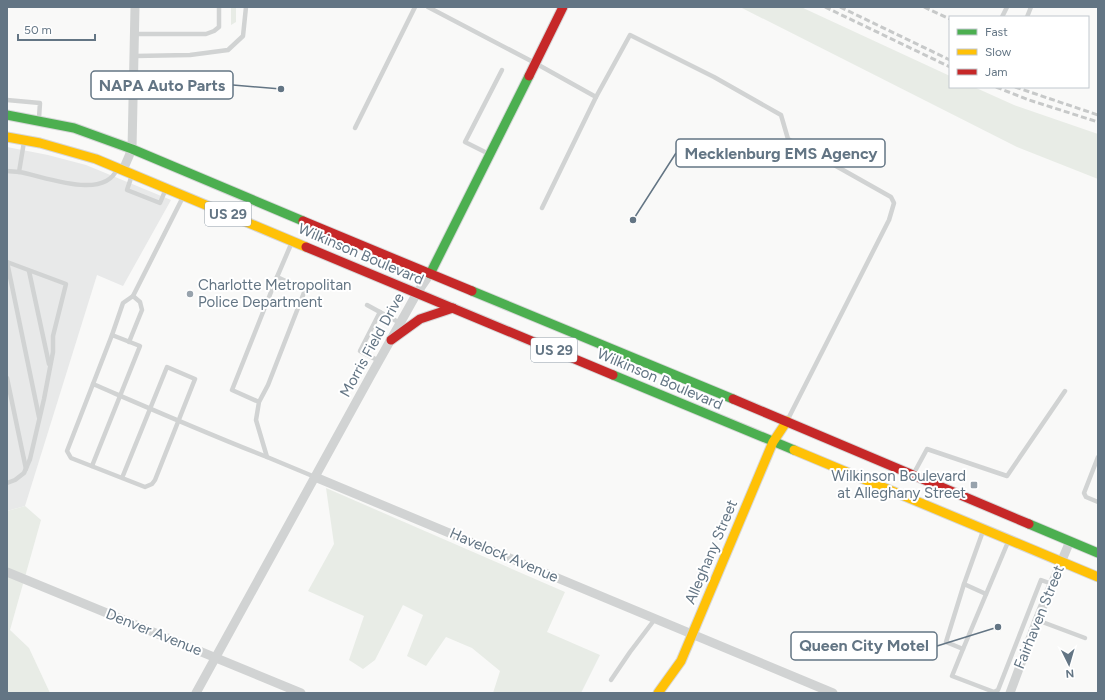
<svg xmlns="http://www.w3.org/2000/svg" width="1105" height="700" font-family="Figtree,sans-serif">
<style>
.built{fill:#e8e9e9}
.green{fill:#e8ece6}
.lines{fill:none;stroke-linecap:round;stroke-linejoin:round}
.fast-casing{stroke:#d6d7d8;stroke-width:11}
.slow-casing{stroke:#d6d7d8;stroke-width:11}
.jam-casing{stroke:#d6d7d8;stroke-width:11}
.lane{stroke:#d1d3d3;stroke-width:4.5}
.street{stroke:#d1d3d3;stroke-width:9}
.fast{stroke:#4caf50;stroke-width:9}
.slow{stroke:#ffc107;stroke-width:9}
.jam{stroke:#c62828;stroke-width:9}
.rail{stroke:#c7c9c9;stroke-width:3;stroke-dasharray:6 3;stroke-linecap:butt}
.poi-dot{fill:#98a3ad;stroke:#fff;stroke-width:1.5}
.labels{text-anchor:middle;stroke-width:4;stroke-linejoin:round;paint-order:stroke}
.shield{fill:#fff;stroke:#929ea9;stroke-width:1}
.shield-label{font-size:14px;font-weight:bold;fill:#637584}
.street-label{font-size:15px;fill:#637584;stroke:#fff}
.poi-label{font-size:15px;fill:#637584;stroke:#fff;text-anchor:start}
.leader{fill:none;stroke:#637584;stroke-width:1.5}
.callout-dot{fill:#637584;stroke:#fff;stroke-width:1.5}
.callout{fill:#fff;stroke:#637584;stroke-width:1.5}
.callout-label{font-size:16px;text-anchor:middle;font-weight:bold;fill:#637584}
</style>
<rect width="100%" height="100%" fill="#f9f9f8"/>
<path class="built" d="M7,147L48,155L86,165L171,200L123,286L97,275L25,506L7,511Z"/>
<g class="green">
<path d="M231,7H236V22L231,25Z"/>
<path d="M740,7H801L950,76V87H974L1014,105L1098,134V179L1017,147Z"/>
<path d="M326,488L565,592L547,632L600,655L581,693H493L500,671L472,648L446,637L426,666L407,656L423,615L403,605L375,660L363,669L349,660L364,616L308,591L334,544Z"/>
<path d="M25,506L41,520L10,630L29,648L50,693H7V511Z"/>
</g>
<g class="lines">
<g class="fast-casing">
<g id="fast">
<path d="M7,115L74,128L132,149L303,221"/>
<path d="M430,274L529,76"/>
<path d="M472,291L733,399"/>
<path d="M613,375L794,450"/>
<path d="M1029,524L1098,553"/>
</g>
</g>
<g class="slow-casing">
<g id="slow">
<path d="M7,137L40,143L96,159L306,247"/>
<path d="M794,450L1098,577"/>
<path d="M658,693L681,661L773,442L787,421"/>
</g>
</g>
<g class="jam-casing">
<g id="jam">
<path d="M529,76L563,7"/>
<path d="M303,221L472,291"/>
<path d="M306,247L613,375"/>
<path d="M391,340L420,319L453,308"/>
<path d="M733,399L1029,524"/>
</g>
</g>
<g class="lane">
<path d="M428,7L535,63L596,97"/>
<path d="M1002,17L1007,7"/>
<path d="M1027,17L1031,7"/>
<path d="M135,34H206L214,31L219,27V8"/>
<path d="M135,56L190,55L228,50L243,36L246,7"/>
<path d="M7,100L40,103L39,118"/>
<path d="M355,128L415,7"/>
<path d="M24,142L19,172C44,176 104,201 117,169"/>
<path d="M489,154L465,142L502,70"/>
<path d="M7,171L19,172"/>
<path d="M132,175L127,190L160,203L165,191"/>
<path d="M542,208L596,97L630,35L714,77L781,115L788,139L891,197L894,203L889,220L788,419"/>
<path d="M7,262L66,284L53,336V352L44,399L30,459L24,473L15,480L7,483"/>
<path d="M7,262L39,417"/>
<path d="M29,271L49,364"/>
<path d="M277,277L292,242"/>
<path d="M133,296L183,197"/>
<path d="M367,305L400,323"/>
<path d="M112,335L123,303L133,296L140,302L142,310L129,342"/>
<path d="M379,361L360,351L380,312"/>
<path d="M7,378L26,469"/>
<path d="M259,402L268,385L305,290L277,277L232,390L259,402L256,420L267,457L315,477"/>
<path d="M1098,457L1084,493L1086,497L1098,502"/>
<path d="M92,466L140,346L112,335L93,384"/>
<path d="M914,473L927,449L1007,476L1065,391"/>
<path d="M122,478L167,367L195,379L155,480L152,484L145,487L71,458L67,451L93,384C151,409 208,434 267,457"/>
<path d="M983,531L964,584L946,642L963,649L952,676L994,692L998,690L1041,580L1052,584"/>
<path d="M964,584L986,594"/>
<path d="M1037,620L1085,638"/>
<path d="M963,649L1008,542"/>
<path d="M611,680L630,652L655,619"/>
</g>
<g class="street">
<path d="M123,170L132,149L135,7"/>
<path d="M315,477L833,693"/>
<path d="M7,572L301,693"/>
<path d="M196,693L371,375L417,293L430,274"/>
<path d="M1010,693L1037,620L1070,541"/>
</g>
<use href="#fast" class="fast"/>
<use href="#slow" class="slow"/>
<use href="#jam" class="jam"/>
<g class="rail">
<path d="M825,7L950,67"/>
<path d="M840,7L950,60"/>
<path d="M924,7L950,19"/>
<path d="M996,87L1029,100L1098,122"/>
<path d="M1015,87L1098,115"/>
</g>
</g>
<g class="poi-dot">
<circle cx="190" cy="294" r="4"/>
<rect x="970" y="481" width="8" height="8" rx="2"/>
</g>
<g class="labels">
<g class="shield">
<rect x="205" y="202" width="46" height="24" rx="3"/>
<rect x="531" y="338" width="46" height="24" rx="3"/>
</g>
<g class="shield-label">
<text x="228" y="219">US 29</text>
<text x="554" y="355">US 29</text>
</g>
<g class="street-label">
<text transform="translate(361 254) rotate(23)" y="5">Wilkinson Boulevard</text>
<text transform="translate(372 345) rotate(-61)" y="5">Morris Field Drive</text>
<text transform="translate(660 379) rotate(23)" y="5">Wilkinson Boulevard</text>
<text transform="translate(711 552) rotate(-67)" y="5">Alleghany Street</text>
<text transform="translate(504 555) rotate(23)" y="5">Havelock Avenue</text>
<text transform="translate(1039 617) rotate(-68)" y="5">Fairhaven Street</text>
<text transform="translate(154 632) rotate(22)" y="5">Denver Avenue</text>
</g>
<g class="poi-label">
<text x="198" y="290">Charlotte Metropolitan<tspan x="198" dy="17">Police Department</tspan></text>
<text x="966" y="481" text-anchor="end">Wilkinson Boulevard<tspan x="966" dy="17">at Alleghany Street</tspan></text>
</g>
</g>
<path class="leader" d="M281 89L233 85M633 220L676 153M998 627L937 646"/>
<g class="callout-dot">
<circle cx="281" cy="89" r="4"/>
<circle cx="633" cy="220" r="4"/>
<circle cx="998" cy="627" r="4"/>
</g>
<g class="callout">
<rect x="91" y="71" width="142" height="28" rx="4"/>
<rect x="676" y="139" width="209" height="28" rx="4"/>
<rect x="791" y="632" width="146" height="28" rx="4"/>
</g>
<g class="callout-label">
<text x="162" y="91">NAPA Auto Parts</text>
<text x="781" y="159">Mecklenburg EMS Agency</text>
<text x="864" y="651">Queen City Motel</text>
</g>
<rect width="1105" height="700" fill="none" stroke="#637584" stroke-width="16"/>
<rect x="949" y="16" width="140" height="72" fill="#ffffff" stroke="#c1c8ce"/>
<rect x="957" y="29" width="20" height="6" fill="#4caf50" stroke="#c1c8ce"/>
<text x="985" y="36" font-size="12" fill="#637584">Fast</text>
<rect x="957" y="49" width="20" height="6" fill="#ffc107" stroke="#c1c8ce"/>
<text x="985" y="56" font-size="12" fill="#637584">Slow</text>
<rect x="957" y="69" width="20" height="6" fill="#c62828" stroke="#c1c8ce"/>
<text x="985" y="76" font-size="12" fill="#637584">Jam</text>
<g transform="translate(1069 664) rotate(175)" stroke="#ffffff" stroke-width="3" paint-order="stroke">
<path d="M0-3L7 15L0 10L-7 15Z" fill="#637584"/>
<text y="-6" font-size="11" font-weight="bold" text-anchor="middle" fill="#637584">N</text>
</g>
<path d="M18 34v6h77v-6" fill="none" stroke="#637584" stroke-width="2"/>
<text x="24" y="34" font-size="12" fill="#637584" stroke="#ffffff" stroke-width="3" paint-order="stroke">50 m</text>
</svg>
